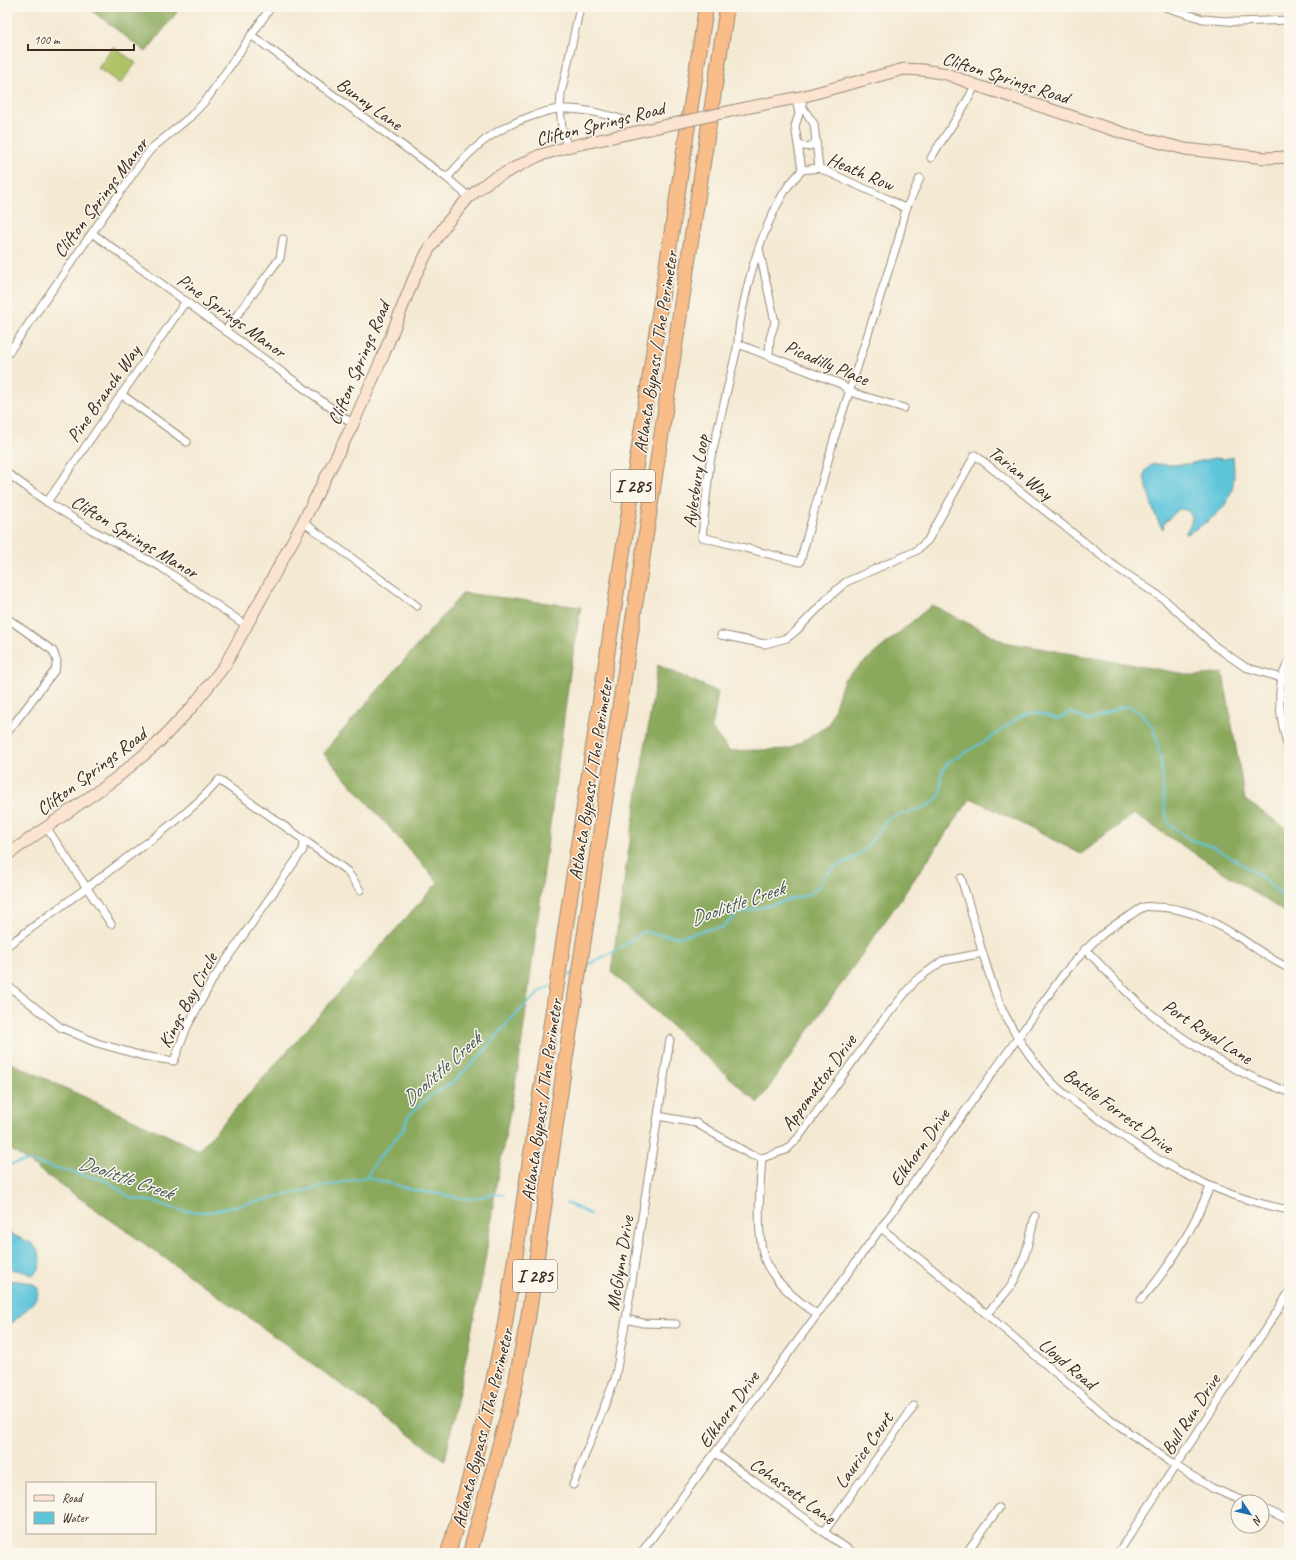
<svg xmlns="http://www.w3.org/2000/svg" width="1296" height="1560" font-family="Caveat,sans-serif">
<style>
.green{fill:#aec368;stroke:#747643}
.forest{fill:#8aa95c;stroke:#626a3d}
.water{fill:#5ec5db;stroke:#4c787c}
.lines{fill:none;stroke-linecap:round;stroke-linejoin:round}
.stream{stroke:#5ec5db;stroke-width:2}
.street-casing{stroke:#988a79;stroke-width:9}
.secondary-casing{stroke:#988a79;stroke-width:13}
.highway-casing{stroke:#988a79;stroke-width:16}
.street{stroke:#fff;stroke-width:7}
.secondary{stroke:#fce5d0;stroke-width:11}
.highway{stroke:#f8bd89;stroke-width:14}
.secondary-bridge-casing{stroke:#988a79;stroke-width:13;stroke-linecap:butt}
.secondary-bridge{stroke:#fce5d0;stroke-width:11}
.labels{text-anchor:middle;stroke-width:3;stroke-linejoin:round;paint-order:stroke}
.shield{fill:#fbf7ec;stroke:#75685c;stroke-width:1}
.shield-label{font-size:18px;font-weight:bold;fill:#3b2a1e}
.street-label{font-size:19px;fill:#3b2a1e;stroke:#fbf7ec}
.water-label{font-size:20px;font-style:italic;fill:#465857;stroke:#fbf7ec}
</style>
<rect width="100%" height="100%" fill="#fbf7ec"/>
<filter id="ink" filterUnits="userSpaceOnUse"><feTurbulence type="fractalNoise" baseFrequency=".025" numOctaves="2"/><feDisplacementMap in="SourceGraphic" scale="8" xChannelSelector="R" yChannelSelector="G"/><feConvolveMatrix kernelMatrix="1 2 1 2 8 2 1 2 1" color-interpolation-filters="sRGB"/></filter>
<filter id="wash" filterUnits="userSpaceOnUse"><feTurbulence type="fractalNoise" baseFrequency=".012" numOctaves="4" result="noise"/><feDisplacementMap in="SourceGraphic" scale="16" xChannelSelector="R" yChannelSelector="G"/><feGaussianBlur stdDeviation="0.9" result="paint"/><feColorMatrix in="noise" values="0 0 0 0 0 0 0 0 0 0 0 0 0 0 0 0 0 1.4 0 .05"/><feComposite in="paint" operator="in"/></filter>
<g filter="url(#wash)">
<rect width="100%" height="100%" fill="#f4ead4"/>
<path class="green" d="M113,47L136,63L120,84L98,68Z"/>
<g class="forest">
<path d="M87,7H181L146,52Z"/>
<path d="M463,593L581,607L570,672L519,1063L496,1186L483,1274L445,1460L230,1304L7,1147V1061L199,1150L438,882L323,753Z"/>
<path d="M932,605L1005,642L1196,676L1223,673L1245,800L1289,830V915L1134,814L1081,854L971,798L758,1103L611,972L627,861L658,665L718,692L712,729L729,751L789,749L829,725L844,679Z"/>
</g>
<g class="water">
<path d="M1233,457C1238,501 1223,513 1187,534H1185L1191,523L1192,516L1187,510L1179,509L1164,523L1163,529L1160,525L1154,512L1146,484L1144,476L1146,470L1151,465L1155,464L1170,465L1188,464L1214,458L1224,459Z"/>
<path d="M7,1232L33,1244L39,1252L41,1263L39,1269L35,1274L31,1275L25,1272L7,1268Z"/>
<path d="M7,1281C64,1279 30,1308 7,1327Z"/>
</g>
<g class="lines">
<g class="stream">
<path d="M585,966L618,949L643,932L679,937L714,928H721L738,914L807,895L817,889L826,874L838,865L853,859L865,849L888,818L926,807L938,798L941,791V775L948,762L989,739L1022,715L1035,712L1057,719L1071,712L1088,721L1117,709L1128,706L1140,713L1153,727L1161,758L1165,812L1169,824L1189,839L1214,847L1255,872L1273,887L1289,903"/>
<path d="M563,979L573,973"/>
<path d="M7,1165L28,1161L107,1181L131,1198L154,1202L183,1211L209,1212L366,1177L377,1160L403,1130L408,1116L430,1096L451,1084L481,1055L513,1017L540,992L550,986"/>
<path d="M366,1177L413,1190L468,1199L478,1198L491,1194L504,1195"/>
<path d="M566,1203L590,1214"/>
</g>
</g>
</g>
<g filter="url(#ink)">
<g class="lines">
<g class="street-casing">
<g id="street">
<path d="M1165,7L1203,19L1238,22L1289,20"/>
<path d="M251,35L447,178L469,197"/>
<path d="M801,97L803,108L814,124L819,168"/>
<path d="M796,99L799,114L795,126L802,170C797,176 791,182 786,189C765,224 751,267 743,307C740,320 738,331 738,344L710,462L702,537L800,562L834,439L898,241L906,209L920,178"/>
<path d="M799,145C806,147 811,148 816,141"/>
<path d="M567,147L562,128L560,108L561,94L580,7"/>
<path d="M931,158C945,134 964,111 975,85"/>
<path d="M802,170L819,168L890,200L906,209"/>
<path d="M447,178C473,147 493,129 532,116C541,113 552,109 561,109C583,108 604,114 624,120"/>
<path d="M92,233L353,424"/>
<path d="M759,249L775,322L770,338L769,355"/>
<path d="M225,331L280,258L283,239"/>
<path d="M738,344L841,384L850,392L904,408"/>
<path d="M7,355L144,158L152,148L190,117L207,99L271,7"/>
<path d="M121,394L187,442"/>
<path d="M7,473L47,502L92,530L161,567L247,626"/>
<path d="M47,502L186,301"/>
<path d="M303,522L417,606"/>
<path d="M7,618L53,651L57,661L55,670L7,733"/>
<path d="M721,635L765,644L787,638L796,631L830,596L846,582L916,551L928,540L975,455L1113,565L1165,600L1216,647L1245,667L1282,678"/>
<path d="M1289,661C1287,666 1283,672 1282,678C1276,702 1283,729 1289,752"/>
<path d="M46,827L111,924"/>
<path d="M304,840L347,871L360,890"/>
<path d="M961,878C968,901 975,924 981,948C988,970 994,992 1004,1013C1015,1035 1032,1060 1048,1078C1061,1093 1079,1105 1095,1116C1156,1162 1214,1196 1289,1210"/>
<path d="M7,946C49,915 91,885 133,853C163,831 194,809 219,780L304,840L303,850L213,979L187,1027L174,1061L143,1056L97,1043L60,1027L7,985"/>
<path d="M1085,949C1106,970 1127,994 1150,1013C1192,1047 1238,1074 1289,1092"/>
<path d="M658,1116L696,1123L751,1155L762,1158L786,1150L798,1138L877,1028L915,981L942,961L983,953"/>
<path d="M762,1158C760,1186 755,1240 767,1265C778,1285 799,1302 817,1314"/>
<path d="M881,1228L951,1284L1110,1419L1176,1466L1212,1488L1246,1502"/>
<path d="M1141,1300C1171,1266 1193,1229 1210,1187"/>
<path d="M987,1314C994,1305 1004,1296 1011,1286C1024,1265 1029,1240 1035,1216"/>
<path d="M626,1319L643,1323L676,1324"/>
<path d="M715,1453L853,1553"/>
<path d="M573,1485L615,1379L626,1319L670,1039"/>
<path d="M1262,1508L1289,1520"/>
<path d="M824,1532L914,1406"/>
<path d="M641,1553L881,1228L1063,975C1083,951 1103,930 1131,915C1135,912 1139,909 1144,907C1147,906 1152,907 1156,907C1183,907 1207,918 1230,932C1250,943 1268,959 1289,968"/>
<path d="M966,1553L999,1508"/>
<path d="M1118,1553L1278,1310L1289,1292"/>
</g>
</g>
<g class="secondary-casing">
<g id="secondary">
<path d="M745,108L801,97L904,69L923,70L947,74L975,85L1126,134L1185,149L1265,158L1289,157"/>
<path d="M7,855L115,779L157,744L192,707L225,665L303,522L353,424L383,356L414,278L428,251L446,224L469,197L489,181L538,156L567,147L654,128"/>
</g>
</g>
<g class="highway-casing">
<g id="highway">
<path d="M448,1553C471,1478 490,1401 505,1324L706,7"/>
<path d="M470,1553L513,1396L528,1319L562,1082L727,7"/>
</g>
</g>
<use href="#street" class="street"/>
<use href="#secondary" class="secondary"/>
<use href="#highway" class="highway"/>
<g class="secondary-bridge-casing">
<path id="secondary-bridge" d="M654,128L745,108"/>
</g>
<use href="#secondary-bridge" class="secondary-bridge"/>
</g>
</g>
<g class="labels">
<g class="shield">
<rect x="611" y="470" width="44" height="32" rx="3"/>
<rect x="513" y="1260" width="44" height="32" rx="3"/>
</g>
<g class="shield-label">
<text x="633" y="492">I 285</text>
<text x="535" y="1282">I 285</text>
</g>
<g class="street-label">
<text transform="translate(1006 77) rotate(18)" y="7">Clifton Springs Road</text>
<text transform="translate(370 103) rotate(36)" y="7">Bunny Lane</text>
<text transform="translate(600 123) rotate(-14)" y="7">Clifton Springs Road</text>
<text transform="translate(861 171) rotate(23)" y="7">Heath Row</text>
<text transform="translate(100 197) rotate(-53)" y="7">Clifton Springs Manor</text>
<text transform="translate(232 315) rotate(36)" y="7">Pine Springs Manor</text>
<text transform="translate(655 352) rotate(-81)" y="7">Atlanta Bypass / The Perimeter</text>
<text transform="translate(827 362) rotate(23)" y="7">Picadilly Place</text>
<text transform="translate(358 363) rotate(-67)" y="7">Clifton Springs Road</text>
<text transform="translate(103 393) rotate(-55)" y="7">Pine Branch Way</text>
<text transform="translate(1021 472) rotate(38)" y="7">Tarian Way</text>
<text transform="translate(695 481) rotate(-82)" y="7">Aylesbury Loop</text>
<text transform="translate(135 536) rotate(31)" y="7">Clifton Springs Manor</text>
<text transform="translate(91 771) rotate(-37)" y="7">Clifton Springs Road</text>
<text transform="translate(590 779) rotate(-81)" y="7">Atlanta Bypass / The Perimeter</text>
<text transform="translate(187 1000) rotate(-62)" y="7">Kings Bay Circle</text>
<text transform="translate(1208 1031) rotate(33)" y="7">Port Royal Lane</text>
<text transform="translate(818 1082) rotate(-54)" y="7">Appomattox Drive</text>
<text transform="translate(541 1100) rotate(-82)" y="7">Atlanta Bypass / The Perimeter</text>
<text transform="translate(1119 1110) rotate(36)" y="7">Battle Forrest Drive</text>
<text transform="translate(919 1147) rotate(-55)" y="7">Elkhorn Drive</text>
<text transform="translate(619 1263) rotate(-81)" y="7">McGlynn Drive</text>
<text transform="translate(1068 1363) rotate(40)" y="7">Lloyd Road</text>
<text transform="translate(728 1409) rotate(-54)" y="7">Elkhorn Drive</text>
<text transform="translate(1190 1414) rotate(-57)" y="7">Bull Run Drive</text>
<text transform="translate(482 1428) rotate(-76)" y="7">Atlanta Bypass / The Perimeter</text>
<text transform="translate(863 1450) rotate(-55)" y="7">Laurice Court</text>
<text transform="translate(793 1490) rotate(36)" y="7">Cohassett Lane</text>
</g>
<g class="water-label">
<text transform="translate(737 903) rotate(-19)" y="7">Doolittle Creek</text>
<text transform="translate(441 1069) rotate(-42)" y="7">Doolittle Creek</text>
<text transform="translate(126 1177) rotate(19)" y="7">Doolittle Creek</text>
</g>
</g>
<rect width="1296" height="1560" fill="none" stroke="#fbf7ec" stroke-width="24"/>
<rect x="26" y="1482" width="130" height="52" fill="#fbf7ec" stroke="#aea59a"/>
<rect x="34" y="1495" width="20" height="6" fill="#fce5d0" stroke="#aea59a"/>
<text x="62" y="1502" font-size="12" fill="#3b2a1e">Road</text>
<rect x="34" y="1512" width="20" height="12" fill="#5ec5db" stroke="#aea59a"/>
<text x="62" y="1522" font-size="12" fill="#3b2a1e">Water</text>
<g transform="translate(1250 1514) rotate(125)"><circle r="19" fill="#fbf7ec" stroke="#aea59a"/>
<path d="M0-3L7 15L0 10L-7 15Z" fill="#1f6fb2"/>
<text y="-6" font-size="11" font-weight="bold" text-anchor="middle" fill="#3b2a1e">N</text>
</g>
<path d="M28 44v6h106v-6" fill="none" stroke="#3b2a1e" stroke-width="2"/>
<text x="34" y="44" font-size="12" fill="#3b2a1e" stroke="#fbf7ec" stroke-width="3" paint-order="stroke">100 m</text>
</svg>
